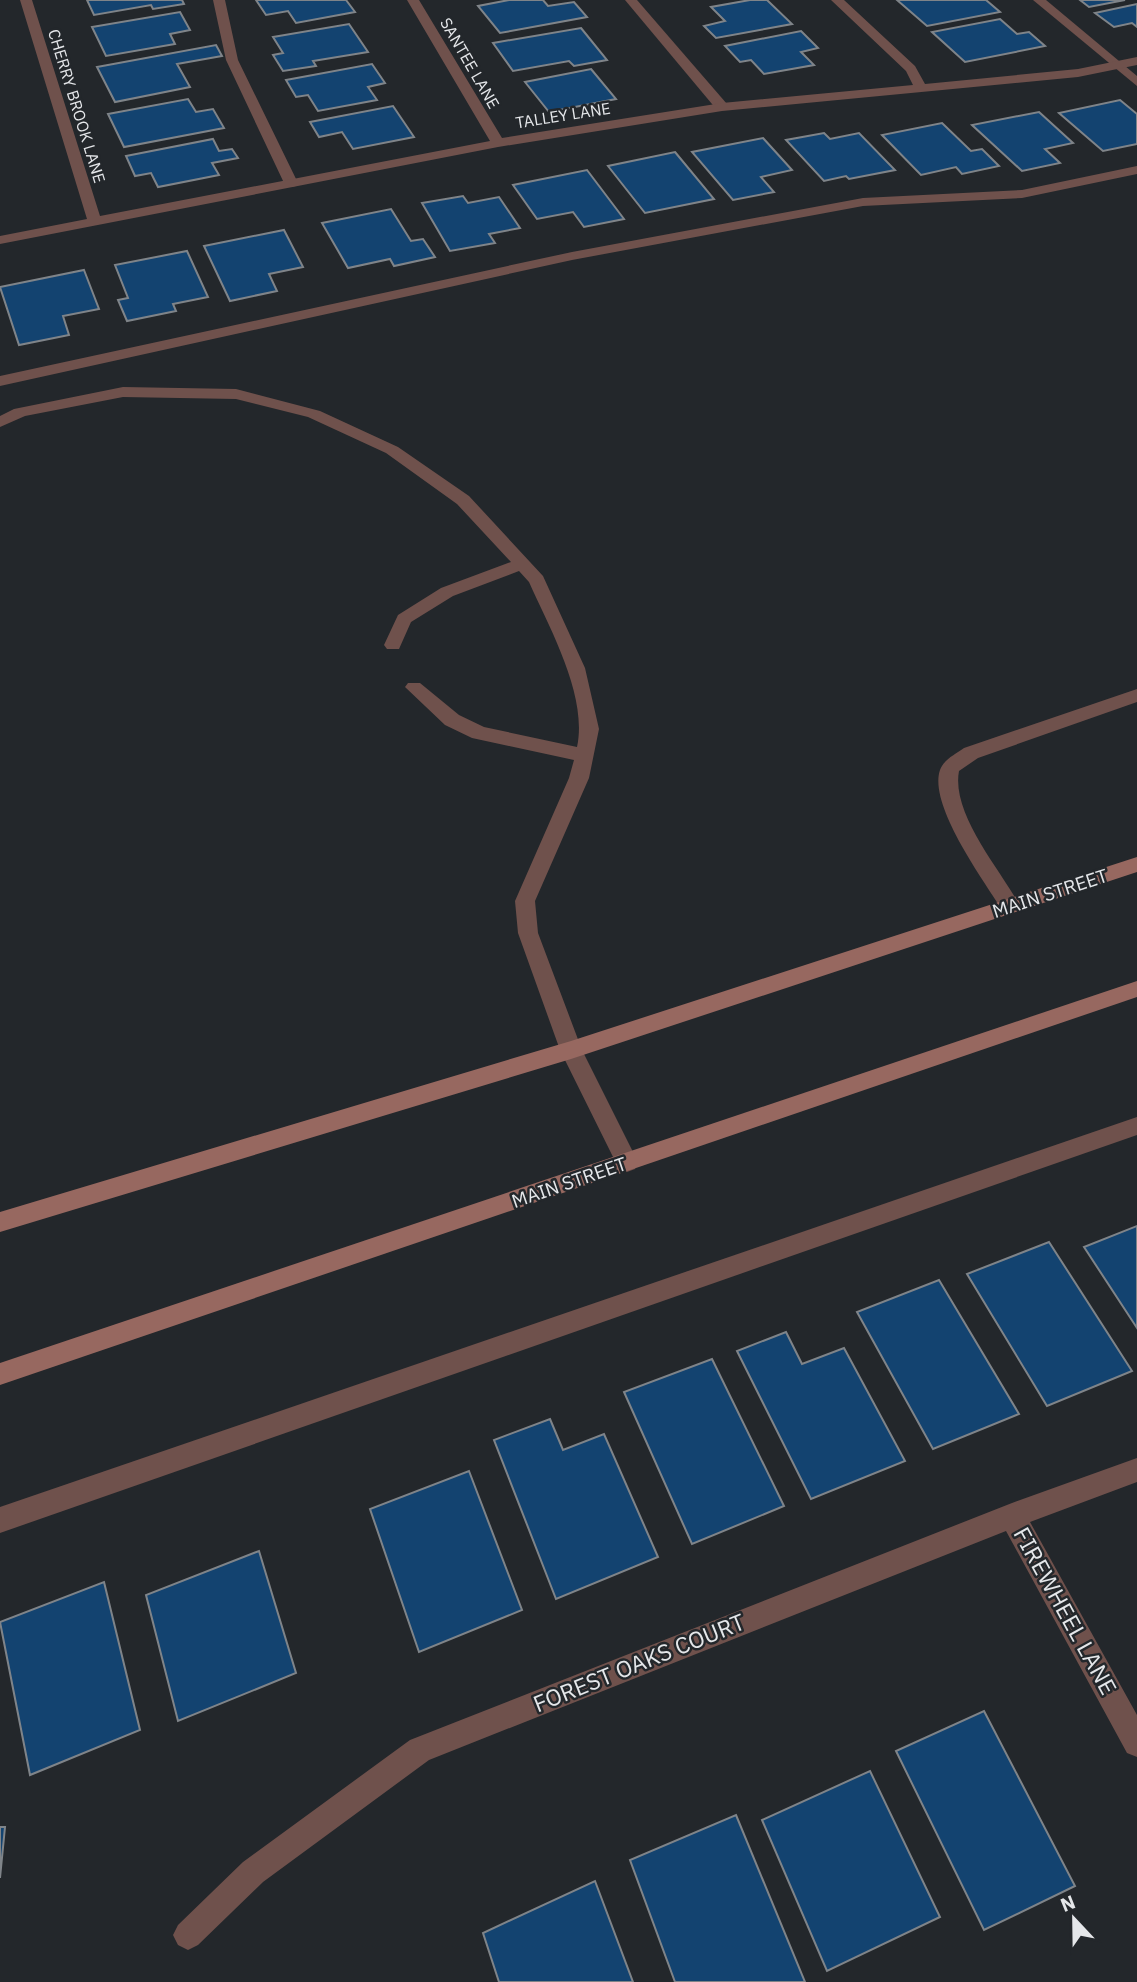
<svg xmlns="http://www.w3.org/2000/svg" width="1137" height="1982" font-family="'IBM Plex Sans',sans-serif">
<style>
.building{fill:#134370;stroke:#7f8489;stroke-width:2}
.lines{fill:none;stroke-linecap:round;stroke-linejoin:round}
.lane{fill:#6f514c;fill-rule:evenodd}
.street{fill:#6f514c;fill-rule:evenodd}
.secondary{fill:#976860;fill-rule:evenodd}
.labels{text-anchor:middle;stroke-width:5;stroke-linejoin:round;paint-order:stroke}
.far-street-label{font-size:16px;fill:#e5e7ea;stroke:#23272b}
.street-label{font-size:19px;fill:#e5e7ea;stroke:#23272b}
.near-street-label{font-size:23px;fill:#e5e7ea;stroke:#23272b}
</style>
<rect width="100%" height="100%" fill="#23272b"/>
<g class="building">
<path d="M87,0H182L184,4L153,9L151,5L94,15Z"/>
<path d="M256,0H346L355,12L296,23L288,11L266,15Z"/>
<path d="M509,0H543L548,6L574,2L587,17L500,33L478,6Z"/>
<path d="M750,0H767L792,24L716,38L704,26L725,21L711,7Z"/>
<path d="M897,0H986L1000,12L927,26Z"/>
<path d="M1080,0H1125L1089,7Z"/>
<path d="M1137,4V27L1132,23L1114,27L1095,13Z"/>
<path d="M180,12L190,30L170,34L175,44L106,56L92,27Z"/>
<path d="M1000,19L1017,34L1029,32L1045,46L965,62L932,32Z"/>
<path d="M349,24L368,52L313,61L316,66L283,71L273,55L283,53L273,37Z"/>
<path d="M581,28L607,60L574,66L569,61L513,71L493,43Z"/>
<path d="M801,31L818,48L801,52L814,65L764,74L751,60L740,62L725,46Z"/>
<path d="M216,45L222,56L177,64L190,87L115,102L97,67Z"/>
<path d="M372,64L385,83L368,87L377,100L318,111L308,95L296,97L286,80Z"/>
<path d="M591,69L616,99L549,112L525,82Z"/>
<path d="M188,99L196,112L213,109L224,128L124,147L108,114Z"/>
<path d="M1120,100L1137,114V144L1103,151L1059,113Z"/>
<path d="M393,106L414,137L353,149L342,132L319,137L310,122Z"/>
<path d="M1039,112L1073,143L1045,149L1060,163L1022,171L972,125Z"/>
<path d="M942,123L971,151L982,149L999,166L962,174L956,167L921,175L882,135Z"/>
<path d="M824,133L830,139L859,133L895,170L849,179L846,176L824,181L786,140Z"/>
<path d="M763,138L792,170L761,177L774,192L733,200L692,152Z"/>
<path d="M213,139L219,151L232,149L238,158L212,163L219,175L158,187L151,173L135,176L126,156Z"/>
<path d="M675,152L714,199L645,213L608,166Z"/>
<path d="M587,170L624,219L584,227L573,212L537,219L513,185Z"/>
<path d="M463,196L468,203L499,197L520,228L489,234L495,243L450,251L422,203Z"/>
<path d="M391,209L411,241L423,239L435,257L394,266L390,259L348,268L322,223Z"/>
<path d="M284,230L303,267L269,274L277,291L230,301L204,246Z"/>
<path d="M187,251L208,297L173,304L176,311L127,321L118,300L128,298L115,265Z"/>
<path d="M84,270L99,309L63,316L69,335L19,345L0,287Z"/>
<path d="M1137,1226V1328L1084,1247Z"/>
<path d="M1049,1242L1132,1371L1047,1406L967,1274Z"/>
<path d="M939,1280L1019,1414L933,1449L857,1312Z"/>
<path d="M786,1332L802,1364L844,1348L905,1461L811,1499L737,1351Z"/>
<path d="M712,1359L784,1506L692,1544L624,1392Z"/>
<path d="M550,1419L563,1450L604,1434L658,1557L556,1599L494,1440Z"/>
<path d="M469,1471L522,1610L419,1652L370,1509Z"/>
<path d="M259,1551L296,1673L178,1721L146,1595Z"/>
<path d="M104,1582L140,1730L30,1775L0,1622Z"/>
<path d="M984,1711L1075,1886L984,1930L896,1751Z"/>
<path d="M870,1771L940,1917L827,1971L762,1820Z"/>
<path d="M736,1815L805,1982H675L630,1860Z"/>
<path d="M0,1827H5L0,1878Z"/>
<path d="M595,1881L633,1982H499L483,1933Z"/>
</g>
<g class="lines">
<g class="lane">
<path d="M213,0H225L238,60L298,183L296,186L291,187L284,183L226,60Z"/>
<path d="M625,0H637L727,104V110H717Z"/>
<path d="M1033,0H1046L1137,76V86Z"/>
<path d="M1137,166V174L1022,198L863,206L572,260L0,386V376L572,252L863,198L1022,190Z"/>
<path d="M123,387L236,389L320,411L398,447L469,496L543,576L585,668L599,729L589,778L535,901L538,933L582,1050L638,1162L635,1169L627,1172L619,1169L560,1050L518,933L515,901L569,778L574,760L472,738L445,725L405,687L408,683H420L459,715L484,727L577,747C588,696 550,629 529,582L519,571L453,596L411,622L399,649H387L384,645L398,615L441,588L511,562L457,504L386,453L308,417L236,399L123,397L25,416L0,427V416L14,409Z"/>
<path d="M1137,689V702L978,758L959,771C951,814 1000,869 1020,906L1017,911L1010,914L1003,911C984,881 928,805 940,770C944,759 956,754 964,748Z"/>
<path d="M1137,1117V1135L0,1533V1507Z"/>
</g>
<g class="street">
<path d="M20,0H32L100,216L490,141L407,0H419L502,138L722,103L913,85L906,71L831,0H844L915,66L925,84L1078,69L1137,57V65L1078,77L722,111L498,147L0,244V236L87,219Z"/>
<path d="M1137,1458V1482L1030,1522L1137,1715V1757L1127,1753L1006,1531L429,1760L263,1882L198,1945L188,1950L178,1945L173,1935L178,1925L243,1862L410,1740L1012,1503Z"/>
</g>
<g class="secondary">
<path d="M1137,857V872L571,1059L0,1232V1212L571,1041Z"/>
<path d="M1137,981V997L0,1385V1363Z"/>
</g>
</g>
<g class="labels">
<g class="far-street-label">
<text transform="translate(470 63) rotate(60)" y="6">SANTEE LANE</text>
<text transform="translate(77 106) rotate(73)" y="6">CHERRY BROOK LANE</text>
<text transform="translate(563 115) rotate(-9)" y="6">TALLEY LANE</text>
</g>
<g class="street-label">
<text transform="translate(1050 893) rotate(-18)" y="7">MAIN STREET</text>
<text transform="translate(569 1182) rotate(-19)" y="7">MAIN STREET</text>
</g>
<g class="near-street-label">
<text transform="translate(1065 1611) rotate(61)" y="8">FIREWHEEL LANE</text>
<text transform="translate(639 1663) rotate(-22)" y="8">FOREST OAKS COURT</text>
</g>
</g>
<g transform="translate(1074 1919) rotate(338)" stroke="#23272b" stroke-width="5" paint-order="stroke">
<path d="M0-5L12 26L0 18L-12 26Z" fill="#e5e7ea"/>
<text y="-10" font-size="19" font-weight="bold" text-anchor="middle" fill="#e5e7ea">N</text>
</g>
</svg>
